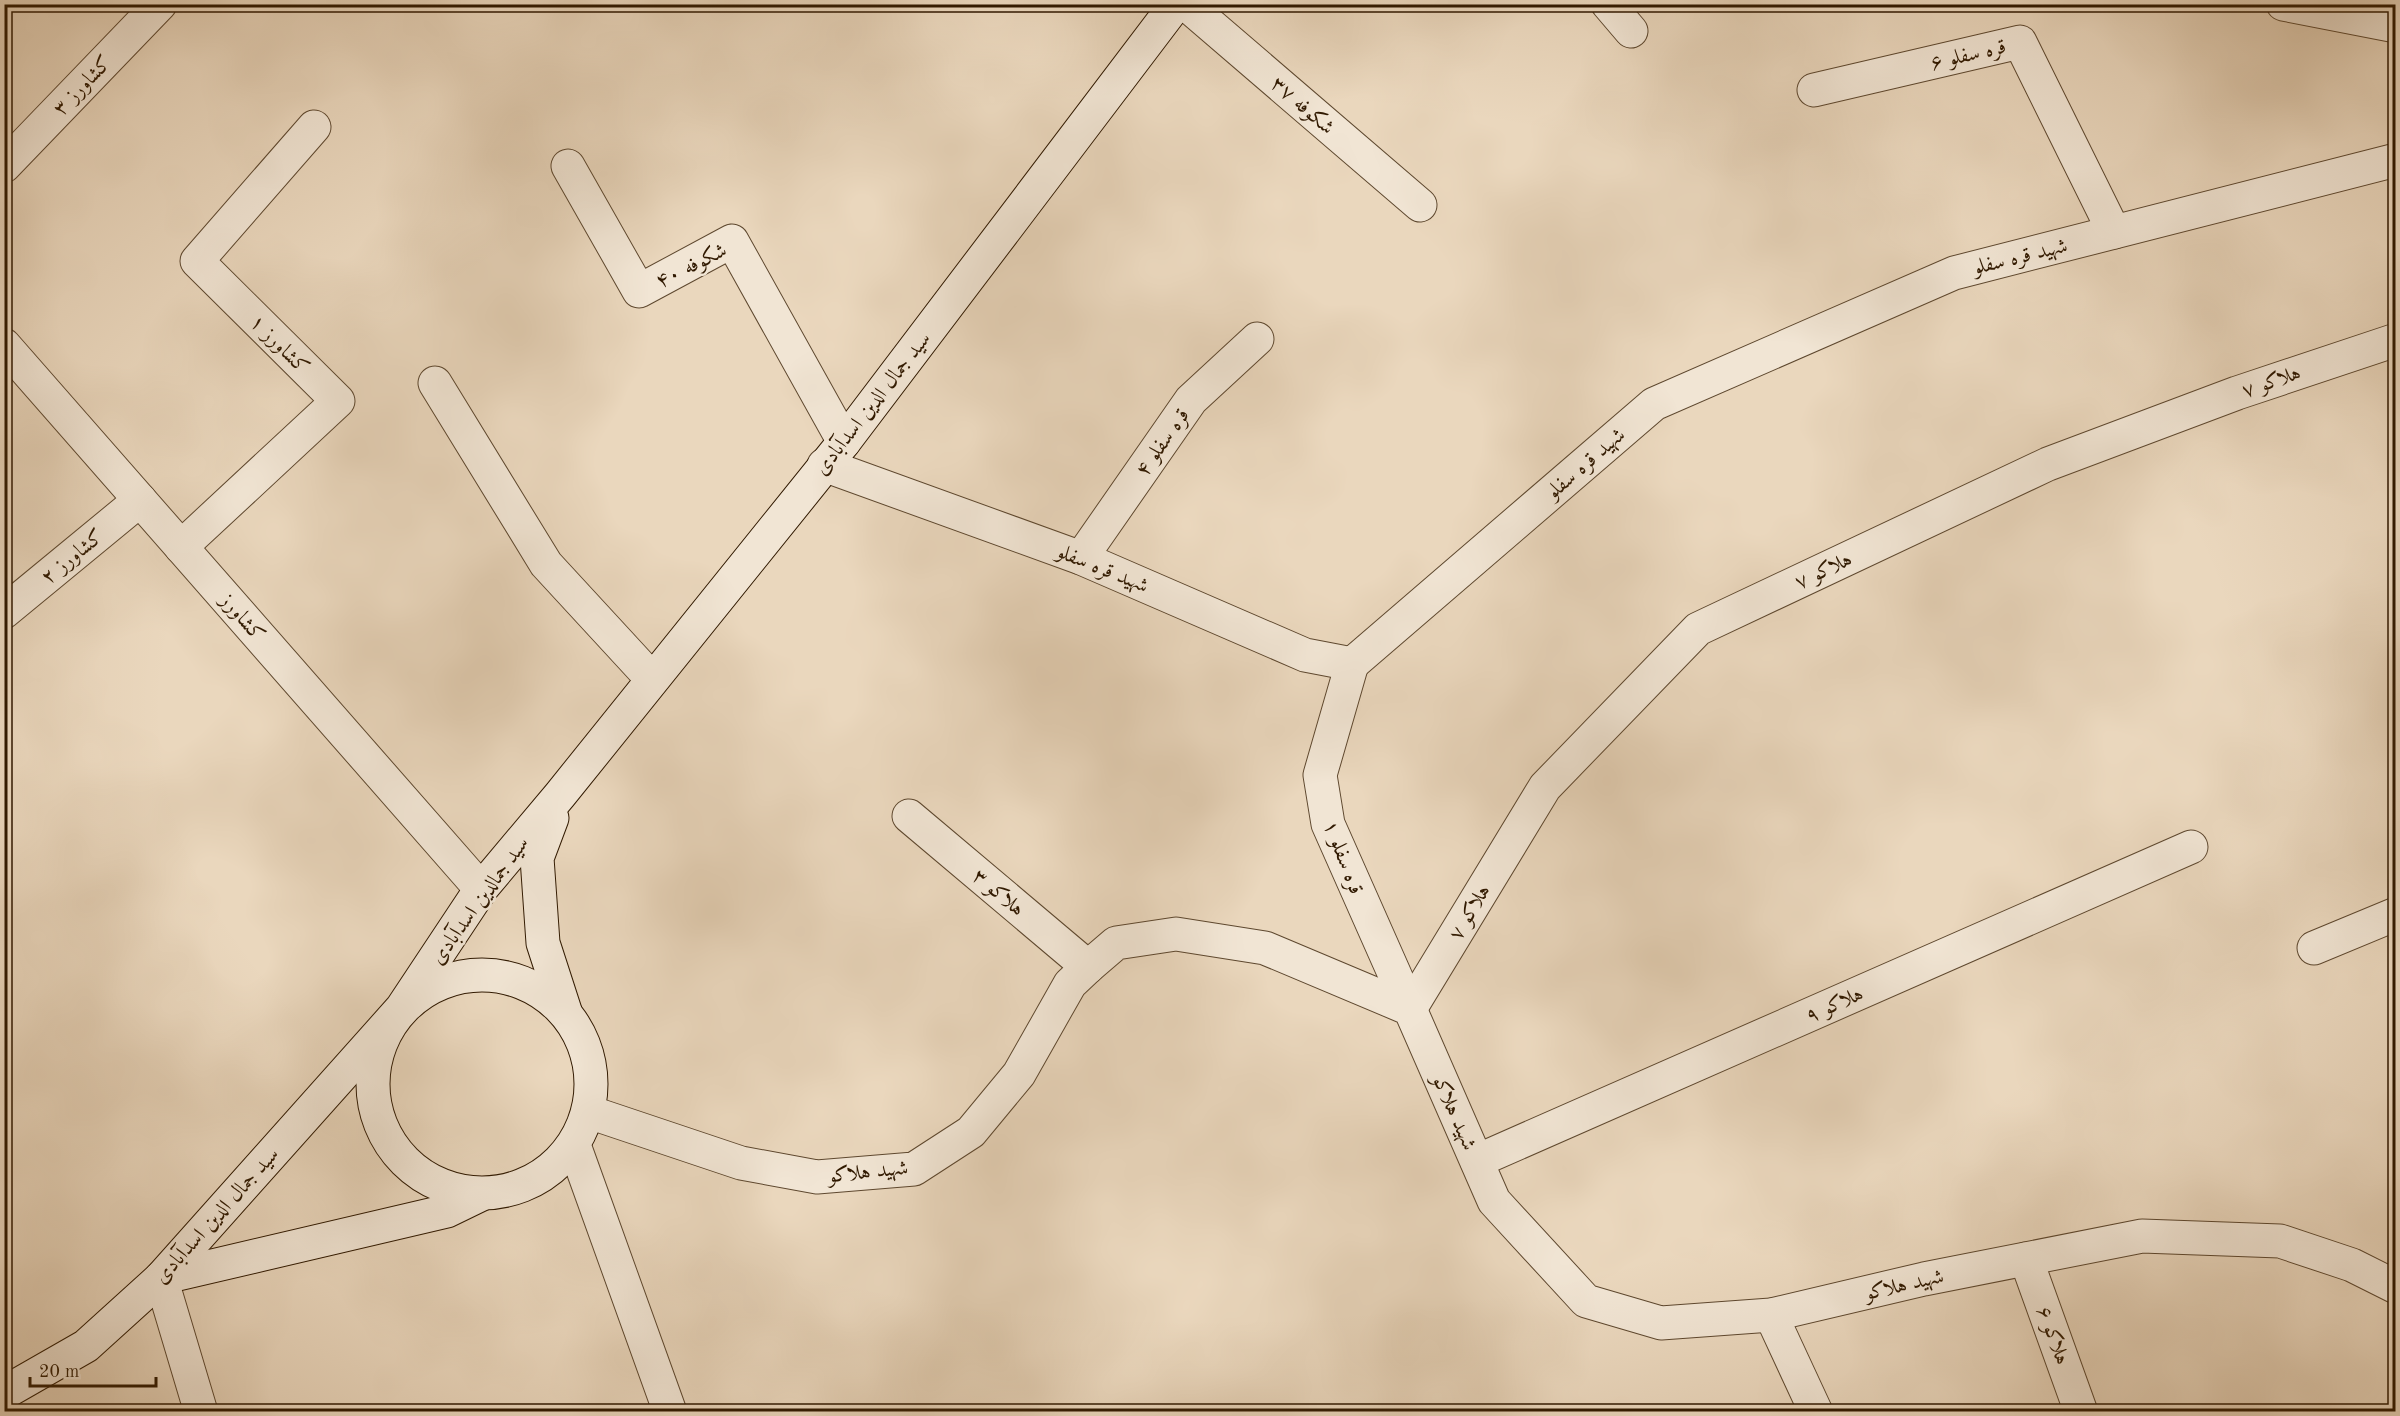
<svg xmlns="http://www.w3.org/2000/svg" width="2400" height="1416" font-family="'Old Standard TT',Amiri,serif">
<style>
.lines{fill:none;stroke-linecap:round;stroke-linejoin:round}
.street-casing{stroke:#5e482f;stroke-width:35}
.secondary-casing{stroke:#301900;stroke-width:35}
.street{stroke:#f1e5d4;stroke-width:33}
.secondary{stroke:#f1e5d4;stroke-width:33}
.labels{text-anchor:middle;stroke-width:5;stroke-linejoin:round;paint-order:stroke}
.street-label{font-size:21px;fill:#301900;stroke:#f1e5d4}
</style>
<rect width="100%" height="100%" fill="#ead7bd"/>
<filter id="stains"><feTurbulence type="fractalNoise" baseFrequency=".00333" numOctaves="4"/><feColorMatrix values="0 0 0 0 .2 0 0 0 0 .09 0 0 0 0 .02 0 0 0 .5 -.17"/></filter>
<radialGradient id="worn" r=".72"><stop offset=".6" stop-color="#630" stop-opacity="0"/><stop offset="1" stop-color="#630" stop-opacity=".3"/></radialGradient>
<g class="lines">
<g class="street-casing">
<g id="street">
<path d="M1186,4L1420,205"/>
<path d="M1608,4L1631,31"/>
<path d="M2283,4L2396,26"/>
<path d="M1814,90L2020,42L2114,232"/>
<path d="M4,166L160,4"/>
<path d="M568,166L639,291L732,241L844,442"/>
<path d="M4,345L481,889"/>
<path d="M435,383L546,564L652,679"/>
<path d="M824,465L1081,558L1305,655L1352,664L1654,404L1954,273L2396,160"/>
<path d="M181,547L338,401L197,261L314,127"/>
<path d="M1081,558L1191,400L1257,339"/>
<path d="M4,612L140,500"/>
<path d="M1352,664L1320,775L1328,824L1410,1009"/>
<path d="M909,816L1088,967"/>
<path d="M2314,948L2396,914"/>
<path d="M1410,1009L1545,787L1698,629L2048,464L2237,393L2396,340"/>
<path d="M589,1112L741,1163L817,1177L914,1169L971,1132L1019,1074L1070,984L1088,967L1116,943L1176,934L1265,948L1410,1009L1494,1201L1586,1301L1661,1323L1771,1315L1924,1279L2142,1236L2280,1241L2352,1265L2396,1287"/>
<path d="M574,1145L670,1412"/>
<path d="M1477,1161L2191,847"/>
<path d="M2026,1259L2081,1412"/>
<path d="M161,1278L201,1412"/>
<path d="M1771,1315L1816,1412"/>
</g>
</g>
<g class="secondary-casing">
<g id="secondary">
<path d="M552,818L537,858L543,943L565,1011"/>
<circle cx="482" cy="1084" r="109"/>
<path d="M161,1278L447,1211L482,1194"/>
<path d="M4,1393L86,1346L161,1278L402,1008L481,889L560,795L844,442L1176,4"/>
</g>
</g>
<use href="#street" class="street"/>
<use href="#secondary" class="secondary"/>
</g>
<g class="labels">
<g class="street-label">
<text transform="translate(1968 54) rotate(-13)" y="7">قره سفلو ۶</text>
<text transform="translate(82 85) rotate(-46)" y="7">کشاورز ۳</text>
<text transform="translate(1303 105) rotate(41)" y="7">شکوفه ۳۷</text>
<text transform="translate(2020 256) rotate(-14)" y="7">شهید قره سفلو</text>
<text transform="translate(691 265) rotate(-26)" y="7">شکوفه ۴۰</text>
<text transform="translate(280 344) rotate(45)" y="7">کشاورز ۱</text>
<text transform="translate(2271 381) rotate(-19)" y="7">هلاکو ۷</text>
<text transform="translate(872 403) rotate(-52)" y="7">سید جمال الدین اسدآبادی</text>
<text transform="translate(1162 442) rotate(-55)" y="7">قره سفلو ۴</text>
<text transform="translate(1585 463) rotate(-41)" y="7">شهید قره سفلو</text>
<text transform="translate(72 556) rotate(-39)" y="7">کشاورز ۲</text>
<text transform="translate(1103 568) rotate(22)" y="7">شهید قره سفلو</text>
<text transform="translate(1823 570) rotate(-25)" y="7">هلاکو ۷</text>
<text transform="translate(243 617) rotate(49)" y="7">کشاورز</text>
<text transform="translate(1344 857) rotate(69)" y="7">قره سفلو ۱</text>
<text transform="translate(999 892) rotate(40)" y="7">هلاکو ۳</text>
<text transform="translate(479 900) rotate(-54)" y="7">سید جمالدین اسدآبادی</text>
<text transform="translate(1469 912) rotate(-59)" y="7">هلاکو ۷</text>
<text transform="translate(1834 1004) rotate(-24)" y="7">هلاکو ۹</text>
<text transform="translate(1455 1112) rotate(66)" y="7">شهید هلاکو</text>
<text transform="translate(868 1171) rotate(-6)" y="7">شهید هلاکو</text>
<text transform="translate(216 1215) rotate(-48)" y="7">سید جمال الدین اسدآبادی</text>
<text transform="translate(1904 1284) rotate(-13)" y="7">شهید هلاکو</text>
<text transform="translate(2054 1335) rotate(70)" y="7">هلاکو ۶</text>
</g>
</g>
<rect width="2400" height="1416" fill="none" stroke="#ead7bd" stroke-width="24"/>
<rect x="6" y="6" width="2388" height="1404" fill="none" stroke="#301900" stroke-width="3"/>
<rect x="12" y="12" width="2376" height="1392" fill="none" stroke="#301900" stroke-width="1.5"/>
<path d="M30 1377v9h126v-9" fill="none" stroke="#301900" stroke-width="3"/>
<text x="39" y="1377" font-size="18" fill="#301900" stroke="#f1e5d4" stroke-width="4.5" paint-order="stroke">20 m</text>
<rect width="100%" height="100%" filter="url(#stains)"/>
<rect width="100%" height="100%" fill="url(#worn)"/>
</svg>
